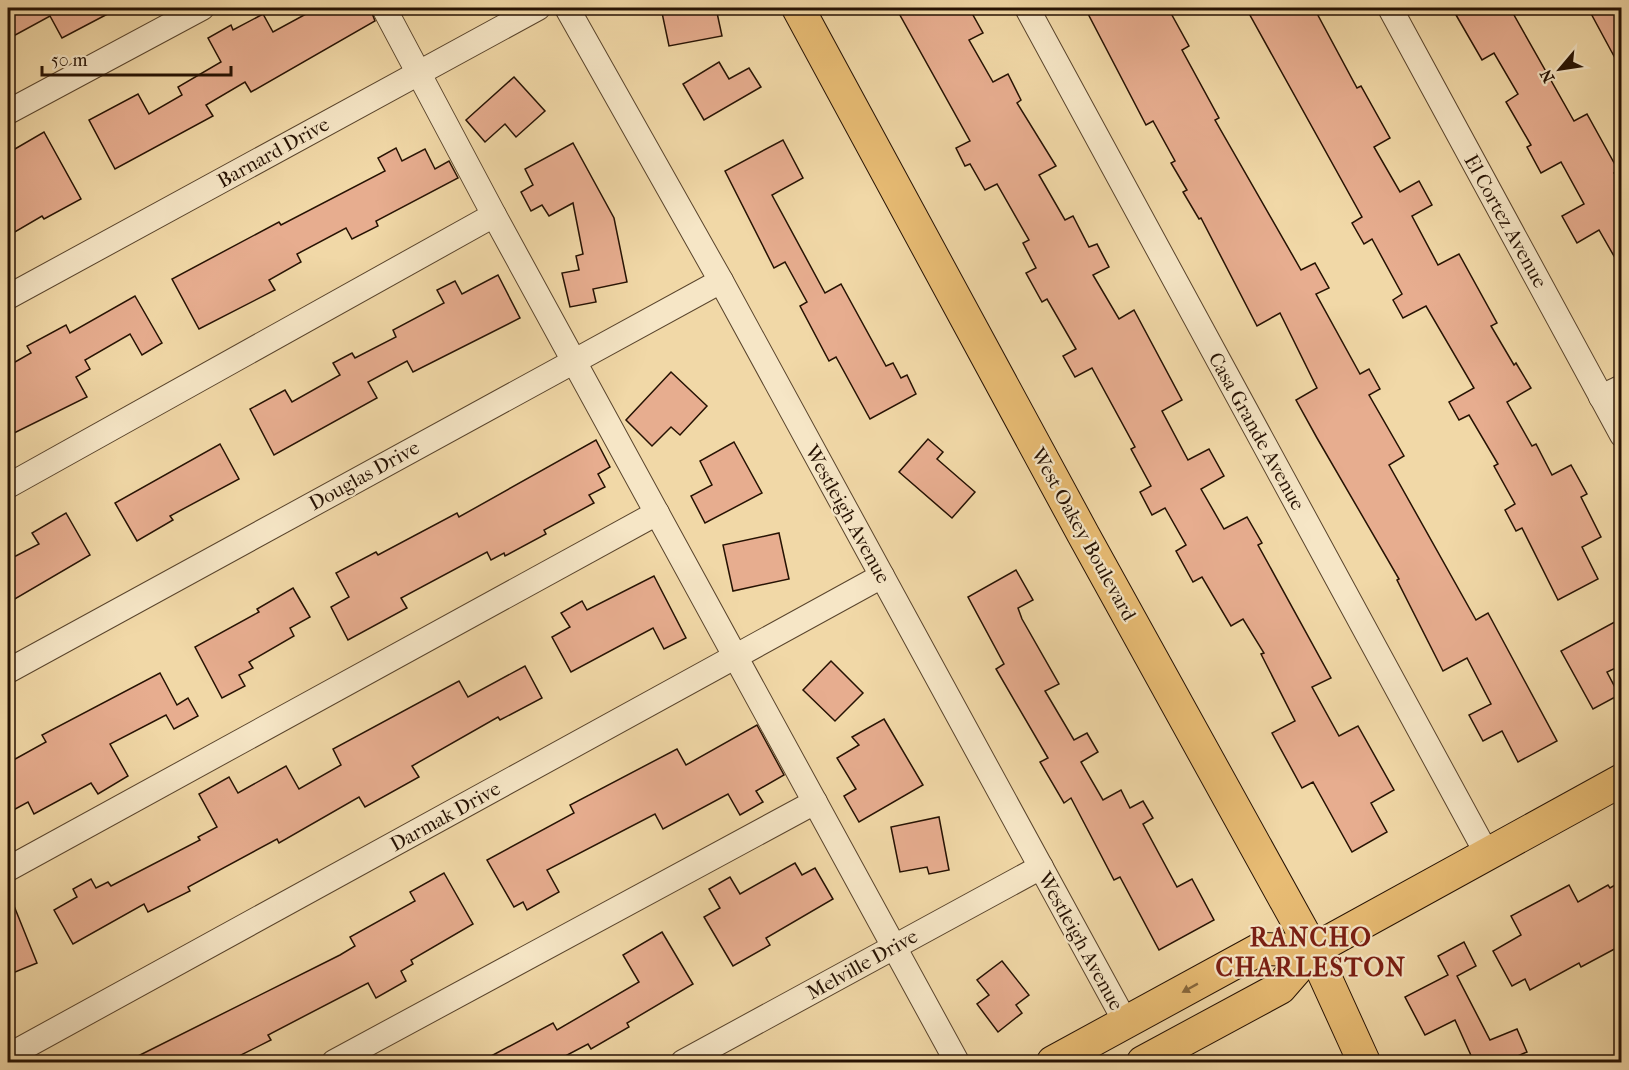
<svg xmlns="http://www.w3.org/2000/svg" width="1629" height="1070" font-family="'IM FELL French Canon',serif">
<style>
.building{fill:#e7ad8f;stroke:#261203;stroke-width:1.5}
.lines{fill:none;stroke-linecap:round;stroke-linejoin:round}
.minor-casing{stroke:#59442c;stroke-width:26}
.major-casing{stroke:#261203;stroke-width:34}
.minor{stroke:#f6e6c6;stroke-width:24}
.major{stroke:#e8bc74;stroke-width:32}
.oneway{fill:#87673c}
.labels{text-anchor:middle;stroke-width:4.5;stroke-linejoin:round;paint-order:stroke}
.street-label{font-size:20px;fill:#261203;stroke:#f6e6c6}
.district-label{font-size:26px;font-weight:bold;letter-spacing:1.5px;fill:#7a1f14;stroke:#f6e6c6}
</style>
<rect width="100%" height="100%" fill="#f1d8a7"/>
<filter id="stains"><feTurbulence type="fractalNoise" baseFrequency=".00333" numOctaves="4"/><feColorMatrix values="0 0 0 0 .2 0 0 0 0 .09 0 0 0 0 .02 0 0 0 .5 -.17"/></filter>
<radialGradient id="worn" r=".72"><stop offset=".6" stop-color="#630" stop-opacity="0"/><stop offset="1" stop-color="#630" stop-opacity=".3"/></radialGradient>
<g class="building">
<path d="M8,8H119L62,38L50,16L8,39Z"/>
<path d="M317,8H370L375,21L251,92L245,82L206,105L213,116L115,169L89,120L138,94L149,114L182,95L178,87L221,62L208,38L231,25L233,30L263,14L273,32Z"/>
<path d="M661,8H716L722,36L669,46Z"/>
<path d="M896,8H969L983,33L969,40L993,82L1008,74L1021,100L1017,103L1056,166L1039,175L1065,220L1073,216L1089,247L1097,244L1109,267L1093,275L1119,319L1134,310L1182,400L1162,411L1188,460L1209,449L1224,476L1201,489L1224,529L1247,517L1262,543L1258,545L1331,678L1312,687L1339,736L1358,726L1394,790L1371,803L1387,832L1352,852L1313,782L1302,788L1272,733L1295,721L1261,654L1264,653L1243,619L1231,626L1202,577L1193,582L1176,551L1186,545L1165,508L1152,515L1140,492L1151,486L1131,449L1135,447L1092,368L1075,377L1063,356L1076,349L1047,299L1042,302L1026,273L1036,268L1023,243L1029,240L997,184L985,190L970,164L965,166L956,148L970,141Z"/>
<path d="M1085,8H1168L1189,46L1182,50L1219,118L1215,120L1301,270L1315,263L1329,288L1316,294L1360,374L1369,369L1380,389L1369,395L1404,456L1389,465L1476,620L1488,613L1557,741L1518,762L1502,731L1483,741L1469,715L1491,704L1467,658L1443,671L1397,580L1399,579L1317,438L1296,400L1317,388L1280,313L1257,326L1201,218L1199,219L1183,192L1187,190L1171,163L1175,161L1153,121L1146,125Z"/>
<path d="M1246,8H1314L1357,88L1361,86L1390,138L1374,147L1400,192L1419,181L1432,205L1412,216L1438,265L1459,254L1497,323L1491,326L1514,365L1516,363L1531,388L1507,402L1532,446L1536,444L1552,475L1571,465L1587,494L1581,497L1601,537L1582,547L1598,579L1558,600L1522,528L1516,531L1505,510L1515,504L1494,466L1498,464L1469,415L1459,420L1449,402L1474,388L1426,306L1403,318L1393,300L1402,294L1372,239L1364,244L1352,223L1362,217Z"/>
<path d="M1469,8H1510L1574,121L1587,114L1618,170L1614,173L1622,185V270L1599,230L1577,243L1562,216L1584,204L1561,162L1541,173L1527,147L1531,145L1506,102L1518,94L1494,53L1482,60L1456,15Z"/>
<path d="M1588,8H1622V71Z"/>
<path d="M719,62L729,79L749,68L761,87L704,120L683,84Z"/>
<path d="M514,77L545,111L516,137L505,124L485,142L466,120Z"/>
<path d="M44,132L81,199L44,219L42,216L8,236V153Z"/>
<path d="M783,140L803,178L772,195L825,293L841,284L886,366L893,363L901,378L907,375L916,394L870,419L836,357L829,361L800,306L807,302L785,262L774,268L725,171Z"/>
<path d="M573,143L614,218L627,282L593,289L596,302L570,307L562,273L579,270L576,256L583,254L573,203L549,216L542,205L531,211L521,192L533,185L525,169Z"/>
<path d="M396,148L402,161L425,149L435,169L449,161L458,178L376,221L378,226L352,239L346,228L297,254L301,262L269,280L275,290L199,329L172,279L279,222L281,225L385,171L378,158Z"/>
<path d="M498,275L520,318L413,372L407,361L368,382L377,398L274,455L250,409L285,390L292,402L340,375L333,363L352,353L355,358L396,337L393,330L444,303L437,290L455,281L462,294Z"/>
<path d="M135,296L162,343L142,355L130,334L85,360L90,369L76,377L87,397L8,436V366L31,353L27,346L66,325L70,333Z"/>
<path d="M671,372L707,406L680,435L671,427L652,446L626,420Z"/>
<path d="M928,439L943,452L937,459L975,492L952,518L899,472Z"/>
<path d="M596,440L610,467L598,474L605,487L589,495L594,503L544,530L546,534L505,556L504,553L491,560L487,552L401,598L407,608L348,640L331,607L349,597L336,573L376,552L378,555L457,513L459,517Z"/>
<path d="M734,442L762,493L705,523L691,496L712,485L700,461Z"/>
<path d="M220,444L239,479L170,516L173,520L137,541L115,503Z"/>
<path d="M66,513L90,555L8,603V560L39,544L32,533Z"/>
<path d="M779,533L789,579L733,591L723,545Z"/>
<path d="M1016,570L1033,600L1018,608L1022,619L1059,684L1045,691L1074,740L1087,733L1098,752L1081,762L1103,800L1121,790L1130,808L1143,801L1153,818L1143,824L1177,887L1192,879L1214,920L1159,950L1120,877L1114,880L1071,798L1064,803L1040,762L1048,758L996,669L1004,664L968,597Z"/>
<path d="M654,576L686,638L664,649L653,628L571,672L552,637L570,627L561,613L582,601L587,610Z"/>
<path d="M293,588L310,617L290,628L294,636L249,662L253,668L239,675L245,686L222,698L195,647L259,612L257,609Z"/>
<path d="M1622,618V665L1607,672L1619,695L1593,709L1561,651Z"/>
<path d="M831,661L863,693L835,721L803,690Z"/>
<path d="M525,666L542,698L500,720L498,717L412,766L419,777L365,807L359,797L279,843L277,839L188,887L190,891L148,912L144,904L73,944L54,910L77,897L73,889L91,879L96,888L108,882L111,886L200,840L198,837L217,827L199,794L229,777L238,793L286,766L299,789L341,765L333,749L459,681L468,697Z"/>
<path d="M160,673L177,705L188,698L198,716L174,729L166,715L110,744L128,776L98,794L91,783L34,814L28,802L8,813V763L46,742L42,735Z"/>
<path d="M884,719L923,785L859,822L844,796L856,789L837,758L859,745L852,737Z"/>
<path d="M757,725L784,775L756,791L763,802L740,815L728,794L663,829L655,814L547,870L559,892L527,910L523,902L514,907L487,860L574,813L570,805L677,749L686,765Z"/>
<path d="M939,817L949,870L929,874L927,867L900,872L891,827Z"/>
<path d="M795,863L802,875L815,868L833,899L766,938L770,945L733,966L704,917L720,908L709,889L730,877L740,894Z"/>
<path d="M444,873L473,924L411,960L413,964L401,971L406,981L376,998L368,983L268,1035L271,1040L227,1062H126L340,955L355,946L350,937L415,901L410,892Z"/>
<path d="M1622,881V945L1581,967L1579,963L1530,990L1525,979L1512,986L1493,951L1521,935L1511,916L1569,885L1578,902L1608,885L1610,888Z"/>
<path d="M8,891L37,963L8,975Z"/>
<path d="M662,932L693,984L627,1023L629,1027L591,1049L588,1044L554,1062H480L553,1023L557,1030L639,982L623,955Z"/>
<path d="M1464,942L1476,966L1457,976L1490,1040L1517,1029L1527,1052L1515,1057L1518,1062H1474L1455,1020L1425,1035L1405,997L1448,975L1438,956Z"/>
<path d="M1002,961L1029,995L1016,1005L1022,1013L998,1032L977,1004L989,995L977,980Z"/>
</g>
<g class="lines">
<g class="minor-casing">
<g id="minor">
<path d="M384,8L494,215L957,1062"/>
<path d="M567,8L721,281L1126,1023"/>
<path d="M1027,8L1487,854"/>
<path d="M1390,8L1622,435"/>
<path d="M8,112L202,8"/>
<path d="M8,297L538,8"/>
<path d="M1601,397L1622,387"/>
<path d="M8,486L494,215"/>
<path d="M8,671L721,281"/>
<path d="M8,869L657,513"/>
<path d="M8,1056L882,576"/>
<path d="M334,1062L815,802"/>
<path d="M683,1062L1041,867"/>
</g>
</g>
<g class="major-casing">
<g id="major">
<path d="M798,8L1083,534L1313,950L1364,1062"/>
<path d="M1053,1062L1260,949L1313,950"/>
<path d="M1143,1062L1280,988L1313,950L1622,780"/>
</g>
</g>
<use href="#minor" class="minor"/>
<use href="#major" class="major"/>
</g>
<defs><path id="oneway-solid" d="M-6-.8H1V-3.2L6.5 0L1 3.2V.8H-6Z" transform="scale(1.5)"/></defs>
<use class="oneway" href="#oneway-solid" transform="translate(1190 988) rotate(151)"/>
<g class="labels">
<g class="street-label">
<text transform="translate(273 152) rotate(-29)" y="7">Barnard Drive</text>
<text transform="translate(1506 221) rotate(61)" y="7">El Cortez Avenue</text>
<text transform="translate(1257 431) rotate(61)" y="7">Casa Grande Avenue</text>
<text transform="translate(364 475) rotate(-29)" y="7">Douglas Drive</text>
<text transform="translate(848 514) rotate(61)" y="7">Westleigh Avenue</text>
<text transform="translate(1084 534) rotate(61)" y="7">West Oakey Boulevard</text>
<text transform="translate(445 816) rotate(-29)" y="7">Darmak Drive</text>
<text transform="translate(1081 941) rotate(61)" y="7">Westleigh Avenue</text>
<text transform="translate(862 964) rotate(-29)" y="7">Melville Drive</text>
</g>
<g class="district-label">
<text x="1311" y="946">RANCHO<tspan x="1311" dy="30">CHARLESTON</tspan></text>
</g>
</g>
<rect width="1629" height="1070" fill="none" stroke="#f1d8a7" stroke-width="30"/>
<rect x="9" y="9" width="1611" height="1052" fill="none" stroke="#261203" stroke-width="3"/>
<rect x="15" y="15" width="1599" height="1040" fill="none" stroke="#261203" stroke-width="1.5"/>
<g transform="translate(1560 69) rotate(241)" stroke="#f6e6c6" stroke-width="4.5" paint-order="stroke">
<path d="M0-4.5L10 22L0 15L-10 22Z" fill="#261203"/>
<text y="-9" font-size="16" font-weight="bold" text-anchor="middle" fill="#261203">N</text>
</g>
<path d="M42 66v9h189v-9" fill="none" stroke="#261203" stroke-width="3"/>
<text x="51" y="66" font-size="18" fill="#261203" stroke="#f6e6c6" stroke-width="4.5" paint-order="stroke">50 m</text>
<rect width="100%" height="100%" filter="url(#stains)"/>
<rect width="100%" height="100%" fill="url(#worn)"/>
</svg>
